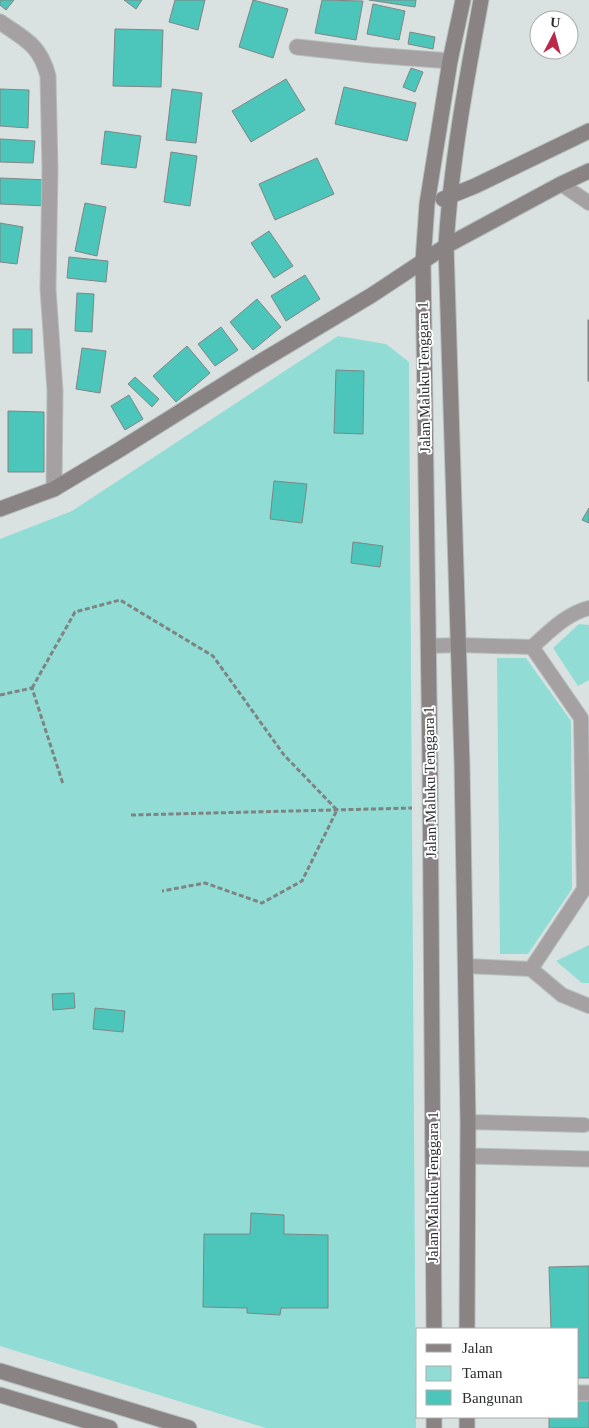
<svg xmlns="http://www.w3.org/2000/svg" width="589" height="1428" font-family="Georgia,serif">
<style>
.green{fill:#91ddd5}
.building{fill:#4cc5bb;stroke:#7f8685}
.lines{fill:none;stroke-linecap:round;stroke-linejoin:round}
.lane-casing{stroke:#b6bebd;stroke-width:16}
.street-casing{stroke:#b6bebd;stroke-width:17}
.secondary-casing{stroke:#b6bebd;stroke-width:17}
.path{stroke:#7e8483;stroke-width:3;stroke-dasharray:5 2.5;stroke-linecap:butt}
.lane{stroke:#a5a1a2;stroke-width:14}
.street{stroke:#a5a1a2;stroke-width:15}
.secondary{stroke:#898384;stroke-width:15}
.labels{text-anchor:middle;stroke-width:4;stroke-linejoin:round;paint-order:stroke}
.street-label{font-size:15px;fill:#2b2f2e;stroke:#fff}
</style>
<rect width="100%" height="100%" fill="#d9e2e1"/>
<g class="green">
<path d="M338,336L386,344L409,362L416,1428H266L0,1346V539L72,511Z"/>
<path d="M579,624L589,625V680L578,686L553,648Z"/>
<path d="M497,658H526L571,721L572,889L528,954H500Z"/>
<path d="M589,945V983H582L556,961Z"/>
</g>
<g class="building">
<path d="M0,0H14L6,10L0,5Z"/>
<path d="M124,0H142L136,9Z"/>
<path d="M175,0H205L198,30L169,22Z"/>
<path d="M253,0L288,9L273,58L239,47Z"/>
<path d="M322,0L363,1L356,40L315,33Z"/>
<path d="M369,0H416L415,7Z"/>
<path d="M373,4L405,11L399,40L367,34Z"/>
<path d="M115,29L163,30L161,87L113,86Z"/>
<path d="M410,32L435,37L433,49L408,44Z"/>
<path d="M411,68L423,72L415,92L403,87Z"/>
<path d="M286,79L305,110L251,142L232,111Z"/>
<path d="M344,87L416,103L407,141L335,124Z"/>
<path d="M0,89L29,90L28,128L0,126Z"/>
<path d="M172,89L202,93L196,143L166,140Z"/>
<path d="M105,131L141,136L136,168L101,164Z"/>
<path d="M0,139L35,141L33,163L0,162Z"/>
<path d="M171,152L197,156L190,206L164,202Z"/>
<path d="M317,158L334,194L275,220L259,184Z"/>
<path d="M0,178L49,180L48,206L0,204Z"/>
<path d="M85,203L106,207L97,256L75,251Z"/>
<path d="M0,223L23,227L17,264L0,262Z"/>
<path d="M269,231L293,266L274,278L251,243Z"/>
<path d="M69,257L108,261L106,282L67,278Z"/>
<path d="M305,275L320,299L286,321L271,296Z"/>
<path d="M77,293L94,294L92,332L75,331Z"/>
<path d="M257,299L281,327L253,350L230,322Z"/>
<rect x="588" y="320" width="1" height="61"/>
<path d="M221,327L238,350L215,366L198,344Z"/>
<rect x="13" y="329" width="19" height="24"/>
<path d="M187,346L210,373L176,402L153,376Z"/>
<path d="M82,348L106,351L100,393L76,389Z"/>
<path d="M336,370L364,371L363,434L334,433Z"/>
<path d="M135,377L159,399L152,407L128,384Z"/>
<path d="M129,395L143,419L125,430L111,406Z"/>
<path d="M8,411L44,412V472H8Z"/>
<path d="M274,481L307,484L302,523L270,519Z"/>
<path d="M589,508V523L582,520Z"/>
<path d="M353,542L383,546L380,567L351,563Z"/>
<path d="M74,993L75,1008L53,1010L52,994Z"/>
<path d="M95,1008L125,1011L123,1032L93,1029Z"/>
<path d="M251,1213L284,1215V1234L328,1235V1308H281L280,1315L247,1313V1308L203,1307L204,1234H250Z"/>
<path d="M589,1266V1378H578V1329H551L549,1267Z"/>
<path d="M578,1399L589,1400V1428H549V1417H578Z"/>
</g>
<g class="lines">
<g class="lane-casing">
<g id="lane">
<path d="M561,184L589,203"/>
<path d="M428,646L459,645L532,647C549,632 567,613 589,608"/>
<path d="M465,966L531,969L562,995L589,1006"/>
<path d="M531,969L584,889L581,718L532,647"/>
<path d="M468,1122L584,1125"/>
</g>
</g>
<g class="street-casing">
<g id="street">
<path d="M0,22C25,39 40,45 48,76L50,169L48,289L55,391L54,489"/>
<path d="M297,47L371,55L450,61"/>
<path d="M468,1156L589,1159"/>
<path d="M578,1393H589"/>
</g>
</g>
<g class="secondary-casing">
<g id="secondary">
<path d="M443,199L475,186L589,131"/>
<path d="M0,509L54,489L119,450L250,368L372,295L446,246L561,184L589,171"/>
<path d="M434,1329L430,766L423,262L427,204L450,61L463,0"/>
<path d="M467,1329L468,1122L462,764L446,246C451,163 466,82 481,0"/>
<path d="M0,1371L189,1428"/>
<path d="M0,1395L110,1428"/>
<path d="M434,1417V1428"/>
<path d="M467,1428V1417"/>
</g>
</g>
<g class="path">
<path d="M32,688L75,612L120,600L213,656L284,755L337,810L302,881L262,903L205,883L162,891"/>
<path d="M0,695L32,688L63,784"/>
<path d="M131,815L412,808"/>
</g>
<use href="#lane" class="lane"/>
<use href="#street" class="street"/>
<use href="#secondary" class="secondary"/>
</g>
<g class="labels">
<g class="street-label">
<text transform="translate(424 377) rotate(-91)" y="5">Jalan Maluku Tenggara 1</text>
<text transform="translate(430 782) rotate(-91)" y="5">Jalan Maluku Tenggara 1</text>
<text transform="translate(433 1187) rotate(-90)" y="5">Jalan Maluku Tenggara 1</text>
</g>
</g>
<rect x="416" y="1328" width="162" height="90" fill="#ffffff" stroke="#aaacab"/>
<rect x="426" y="1344" width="25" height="8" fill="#898384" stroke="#aaacab"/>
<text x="462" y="1353" font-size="15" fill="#2b2f2e">Jalan</text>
<rect x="426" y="1366" width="25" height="15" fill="#91ddd5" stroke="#aaacab"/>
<text x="462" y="1378" font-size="15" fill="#2b2f2e">Taman</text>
<rect x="426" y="1390" width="25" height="15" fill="#4cc5bb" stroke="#aaacab"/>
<text x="462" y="1403" font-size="15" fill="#2b2f2e">Bangunan</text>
<g transform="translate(554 35) rotate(6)"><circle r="24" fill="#ffffff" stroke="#aaacab"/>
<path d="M0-4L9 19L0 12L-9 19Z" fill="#ba2949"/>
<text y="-8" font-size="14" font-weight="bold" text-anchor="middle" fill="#2b2f2e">U</text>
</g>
</svg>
